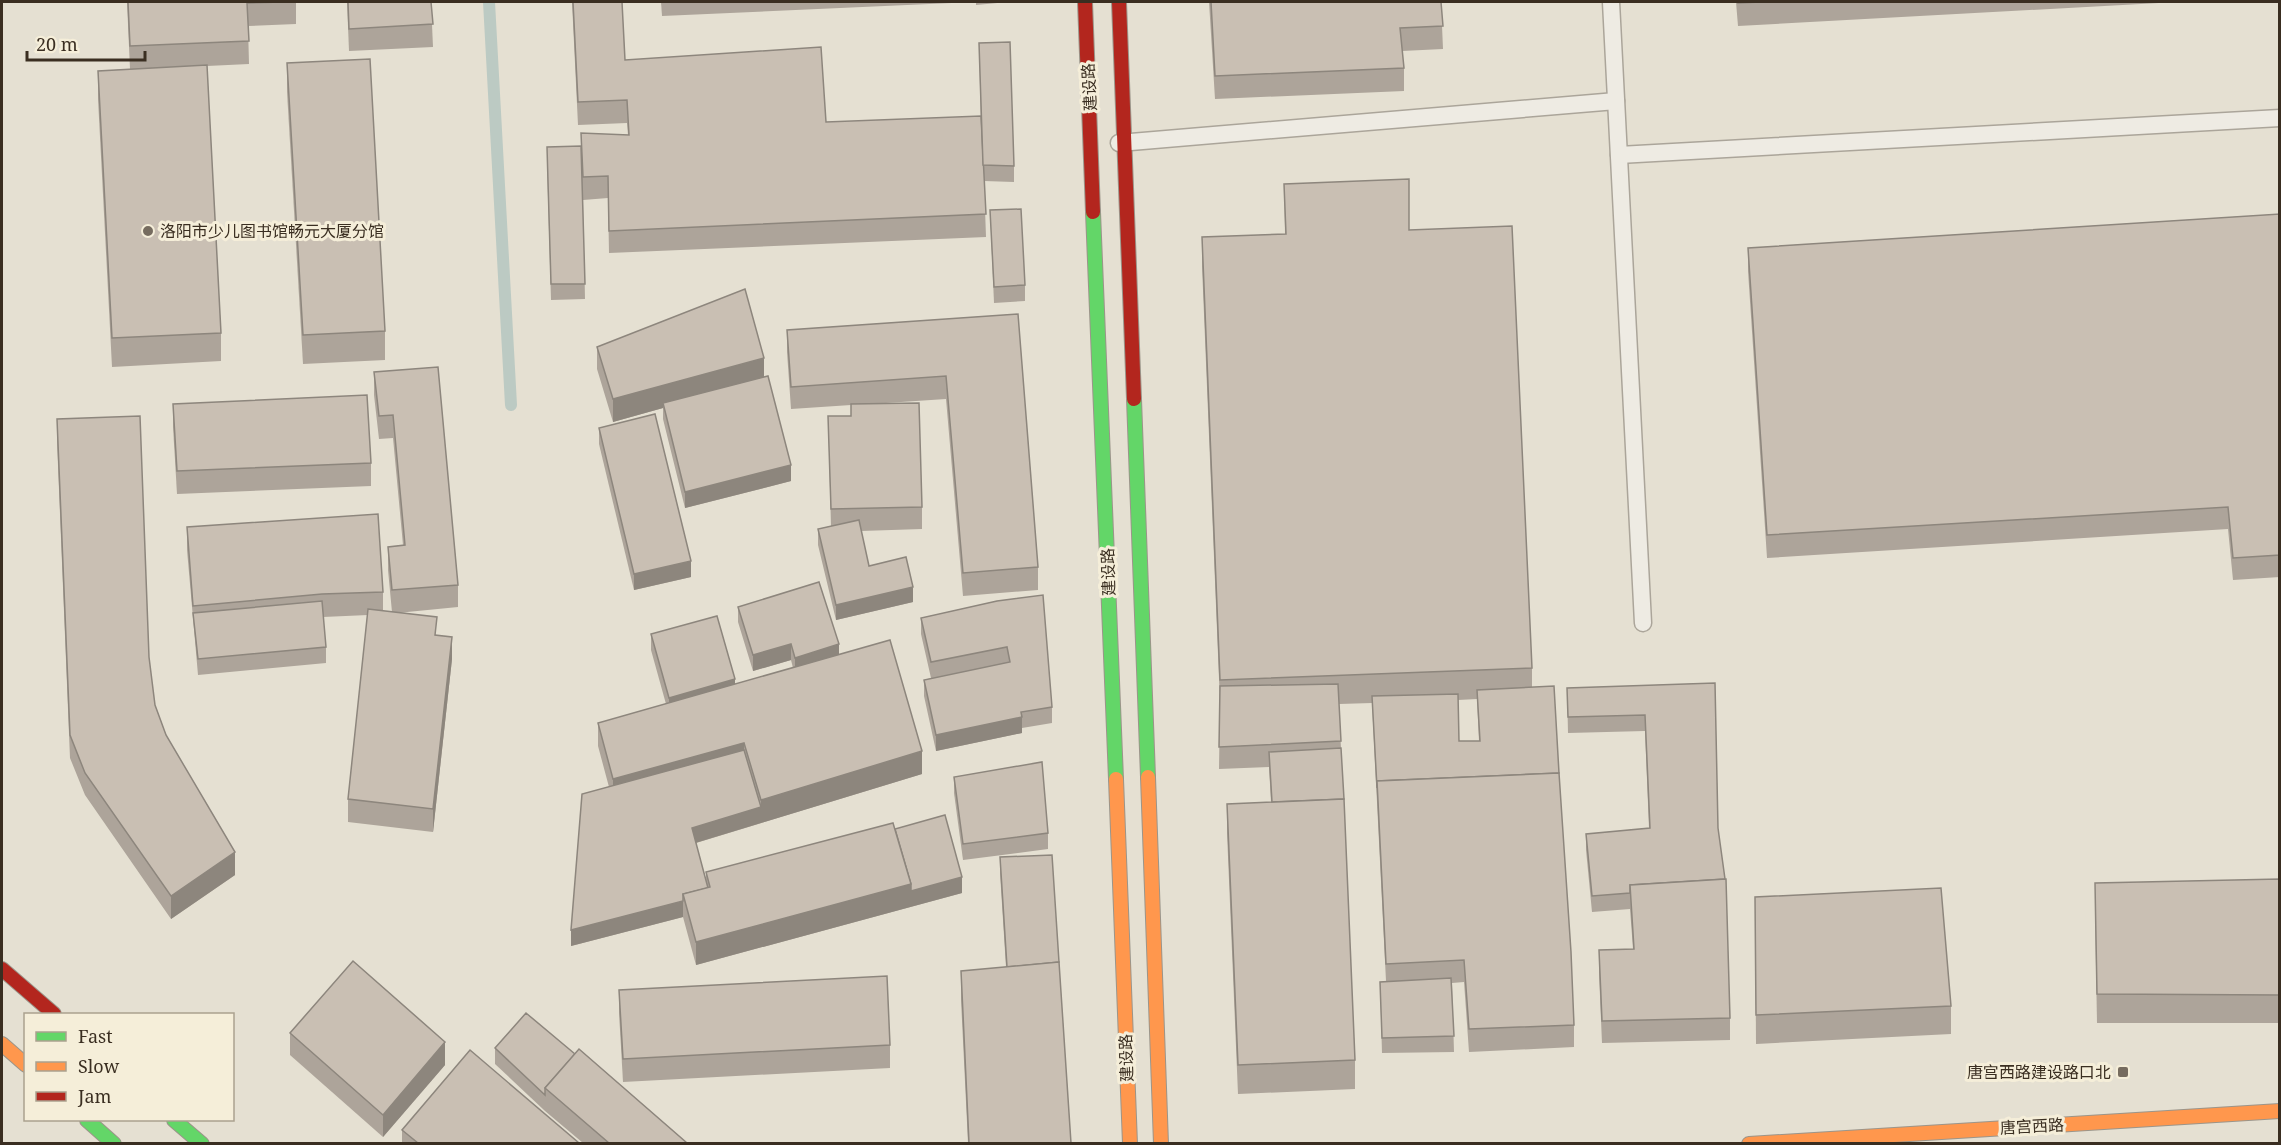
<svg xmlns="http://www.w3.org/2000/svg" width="2281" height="1145" font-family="'Noto Serif','Noto Sans SC',serif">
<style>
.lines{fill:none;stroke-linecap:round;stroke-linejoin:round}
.stream{stroke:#bccac3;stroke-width:12}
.lane-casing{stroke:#aba59a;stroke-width:19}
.fast-casing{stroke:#9b958a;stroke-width:16}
.slow-casing{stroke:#9b958a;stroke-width:16}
.jam-casing{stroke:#9b958a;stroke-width:16}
.lane{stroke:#eeebe3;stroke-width:16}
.fast{stroke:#63d668;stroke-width:14}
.slow{stroke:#ff974d;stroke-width:14}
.jam{stroke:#b3261e;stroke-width:14}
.wall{fill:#ada49a;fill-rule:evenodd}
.shaded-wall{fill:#8d867d}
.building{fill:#c9bfb3;stroke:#8d867d;stroke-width:1.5}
.poi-dot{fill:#766c5f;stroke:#f5eed9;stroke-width:2}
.labels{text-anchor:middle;stroke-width:6;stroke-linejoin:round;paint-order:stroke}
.street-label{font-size:16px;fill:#3a2e21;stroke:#f5eed9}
.poi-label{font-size:16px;fill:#3a2e21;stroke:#f5eed9;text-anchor:start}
</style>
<rect width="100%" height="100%" fill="#e5e0d2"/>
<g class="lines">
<path class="stream" d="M489,2L511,405"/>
<g class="lane-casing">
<g id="lane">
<path d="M1611,2L1643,623"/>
<path d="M1119,143L1616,101"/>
<path d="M1619,155L2280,118"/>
</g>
</g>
<g class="fast-casing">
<g id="fast">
<path d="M1093,212L1116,779"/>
<path d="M1134,399L1148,777"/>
<path d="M87,1120L114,1144"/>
<path d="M174,1120L202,1144"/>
</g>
</g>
<g class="slow-casing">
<g id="slow">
<path d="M1148,777L1161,1144"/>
<path d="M1116,779L1130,1144"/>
<path d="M2,1044L26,1065"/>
<path d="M1749,1144L2280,1111"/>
</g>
</g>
<g class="jam-casing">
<g id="jam">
<path d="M1085,2L1093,212"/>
<path d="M1119,2L1134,399"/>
<path d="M2,969L54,1014"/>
</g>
</g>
<use href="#lane" class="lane"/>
<use href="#fast" class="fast"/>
<use href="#slow" class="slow"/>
<use href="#jam" class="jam"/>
</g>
<g class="wall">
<path d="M127,2H296V24L248,26L249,64L207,66L221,333V361L112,367L98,99V71L130,69Z"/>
<path d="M347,2H431L433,47L349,51Z"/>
<path d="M572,2H622L625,60L826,122L981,129L979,43L1014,166V182L984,181L986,237L609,253L608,198L583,200L585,299L551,300L547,163L581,146V133L628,135L627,123L578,125Z"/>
<path d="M661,2H974L662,16Z"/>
<path d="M976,2H1008L976,5Z"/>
<path d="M1209,2H1441L1443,49L1402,51L1404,68V91L1215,99Z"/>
<path d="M1736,2H2177L1738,26Z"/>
<path d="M287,63L385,331V360L303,364L287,92Z"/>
<path d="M1284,184L1409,230L1532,668V687L1559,773L1574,1025V1047L1469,1052L1464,982L1452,983L1454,1052L1382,1053L1380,982L1386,981L1372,703L1339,704L1355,1060V1089L1238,1094L1227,833V804L1271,802L1269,767L1219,769L1220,703L1202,266V237L1285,234ZM1477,699L1479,741H1459L1458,700Z"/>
<path d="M990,210L1025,285V301L994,303Z"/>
<path d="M2280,214V577L2233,580L2228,529L1767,558L1748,271V248Z"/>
<path d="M1018,314L1038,567V590L963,596L946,399L871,404L922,507V529L861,531L869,566L913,602L836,620L818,545V529L831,526L828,416H851V405L791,409L787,352V330Z"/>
<path d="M597,347L764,377L791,481L685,508L663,419V408L613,422L597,369Z"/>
<path d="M438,367L458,585V607L397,613L437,635L452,659L433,832L348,822V799L368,615L323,617L326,647V663L198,675L187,550V527L383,592V611L392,612L388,570V547L403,545L393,438L379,439L374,395V372Z"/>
<path d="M173,404L371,463V486L177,494L173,427Z"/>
<path d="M57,419L155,705L166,735L235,875L171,919L85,795L70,758L57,441Z"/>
<path d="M599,428L691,577L634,590L599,444Z"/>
<path d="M997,601L1052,707V723L1022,728V733L936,751L924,696V680L931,678L921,634V618Z"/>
<path d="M738,607L839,655L922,774L696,843L706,880V872L895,829L962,893L696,965L683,917L571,946L609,787L598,746V723L666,704L651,650V634L735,684L793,668L791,660L753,671L738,622Z"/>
<path d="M1715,683L1718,828L1730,1018V1040L1602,1043L1599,973V950L1633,949L1630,909L1592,912L1586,850V834L1649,828L1645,731L1568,733L1567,688Z"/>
<path d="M954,777L1048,833V849L963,860L954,793Z"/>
<path d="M1000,857L1059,962L1071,1143H968L961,1000V971L1006,967L1000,873Z"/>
<path d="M2280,879V1023H2097L2095,912Z"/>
<path d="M1755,897L1951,1006V1034L1756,1044Z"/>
<path d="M619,990L890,1045V1068L623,1082L619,1013Z"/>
<path d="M290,1033L445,1065L383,1137L290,1055Z"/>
<path d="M495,1048L575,1054L687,1143H583L545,1111L495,1064Z"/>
<path d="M402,1130L579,1143H402Z"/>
</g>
<g class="shaded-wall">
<path d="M764,358V381L663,403V408L613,422V399Z"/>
<path d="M791,465V481L685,508V492Z"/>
<path d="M691,561V577L634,590V574Z"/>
<path d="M913,587V602L836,620V605Z"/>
<path d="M452,637V659L433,832V809Z"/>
<path d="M791,644V660L753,671V655Z"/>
<path d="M839,644V660L795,674V658Z"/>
<path d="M735,679V695L669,714V698Z"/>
<path d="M1022,717V733L936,751V735Z"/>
<path d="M744,743V766L613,802V779Z"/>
<path d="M922,751V774L761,823V800Z"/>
<path d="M761,807V823L692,844V828Z"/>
<path d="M235,852V875L171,919V896Z"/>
<path d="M962,877V893L696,965V942L911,884Z"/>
<path d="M683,901V917L571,946V930Z"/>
<path d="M445,1042V1065L383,1137V1115Z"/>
</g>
<g class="building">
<path d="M128,2H283L247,3L249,41L130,46Z"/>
<path d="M348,2H431L433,24L349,29Z"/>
<path d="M573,2H622L625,60L821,47L826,122L981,116L986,214L609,231L608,176L583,177L581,133L629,135L627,100L578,102Z"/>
<path d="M1211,2H1441L1443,26L1400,28L1404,68L1215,76Z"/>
<path d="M1738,2H1761L1738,3Z"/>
<path d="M1010,42L1014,166L983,165L979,43Z"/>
<path d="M370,59L385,331L303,335L287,63Z"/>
<path d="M207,65L221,333L112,338L98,71Z"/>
<path d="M581,146L585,284H551L547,147Z"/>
<path d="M1409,179V230L1512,226L1532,668L1220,680L1202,237L1286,234L1284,184Z"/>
<path d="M1021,209L1025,285L994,287L990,210Z"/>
<path d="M2280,214V555L2233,558L2228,507L1767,535L1748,248Z"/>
<path d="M745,289L764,358L613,399L597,347Z"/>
<path d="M1018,314L1038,567L963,573L946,376L791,387L787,330Z"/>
<path d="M438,367L458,585L392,590L388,547L405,545L393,415L379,416L374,372Z"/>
<path d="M768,376L791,465L685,492L663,403Z"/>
<path d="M367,395L371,463L177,471L173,404Z"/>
<path d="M919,403L922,507L831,509L828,416H851V404Z"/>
<path d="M655,414L691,561L634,574L599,428Z"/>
<path d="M140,416L149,657L155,705L166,735L235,852L171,896L85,773L70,735L57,419Z"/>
<path d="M378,514L383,592L322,594L193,606L187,527Z"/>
<path d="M859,520L869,566L906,557L913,587L836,605L818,529Z"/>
<path d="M819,582L839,644L795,658L791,644L753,655L738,607Z"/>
<path d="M1043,595L1052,707L1021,712L1022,717L936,735L924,680L1010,662L1007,647L931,662L921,618L997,601Z"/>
<path d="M322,601L326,647L198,659L193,613Z"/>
<path d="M368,609L437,617L435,635L452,637L433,809L348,799Z"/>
<path d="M717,616L735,679L669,698L651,634Z"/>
<path d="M890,640L922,751L761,800L744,743L613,779L598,723Z"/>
<path d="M1715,683L1718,828L1725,879L1630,885V893L1592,896L1586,834L1650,828L1645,715L1568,717L1567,688Z"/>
<path d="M1338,684L1341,741L1219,747L1220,686Z"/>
<path d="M1554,686L1559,773L1377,781V788L1372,696L1458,694L1459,741H1480L1477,690Z"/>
<path d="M1341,748L1344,799L1272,802L1269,752Z"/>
<path d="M744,750L761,807L692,828L708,888L683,894V901L571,930L582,794Z"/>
<path d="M1042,762L1048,833L963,844L954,777Z"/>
<path d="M1559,773L1571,952L1574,1025L1469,1029L1464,960L1386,964L1377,781Z"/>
<path d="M1344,799L1355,1060L1238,1065L1227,804Z"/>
<path d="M945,815L962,877L911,891V884L895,829Z"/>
<path d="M893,823L911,884L696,942L683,894L710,887L706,872Z"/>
<path d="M1052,855L1059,962L1007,967L1000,857Z"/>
<path d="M1726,879L1730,1018L1602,1021L1599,950L1634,949L1630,885Z"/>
<path d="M2280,879V995L2097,994L2095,883Z"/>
<path d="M1941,888L1951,1006L1756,1015L1755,897Z"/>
<path d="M353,961L445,1042L383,1115L290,1033Z"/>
<path d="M1059,962L1071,1143H969L961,971Z"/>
<path d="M887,976L890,1045L623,1059L619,990Z"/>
<path d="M1451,978L1454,1036L1382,1038L1380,982Z"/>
<path d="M526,1013L575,1054L545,1088V1095L495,1048Z"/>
<path d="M579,1049L687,1143H609L545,1088Z"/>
<path d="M470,1050L579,1143H418L402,1130Z"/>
</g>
<g class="poi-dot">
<circle cx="148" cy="231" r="6"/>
<rect x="2117" y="1066" width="12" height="12" rx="3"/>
</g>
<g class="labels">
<g class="street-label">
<text transform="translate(1089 87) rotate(-93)" y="6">建设路</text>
<text transform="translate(1108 572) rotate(-92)" y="6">建设路</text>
<text transform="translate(1126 1058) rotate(-92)" y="6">建设路</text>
<text transform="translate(2032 1126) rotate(-3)" y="6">唐宫西路</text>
</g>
<g class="poi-label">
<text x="160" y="237">洛阳市少儿图书馆畅元大厦分馆</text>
<text x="2111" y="1078" text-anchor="end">唐宫西路建设路口北</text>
</g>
</g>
<rect width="2281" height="1145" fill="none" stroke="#3a2e21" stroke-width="6"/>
<rect x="24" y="1013" width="210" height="108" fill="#f5eed9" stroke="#aaa18f" stroke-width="1.5"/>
<rect x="36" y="1032" width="30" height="9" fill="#63d668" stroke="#aaa18f" stroke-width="1.5"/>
<text x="78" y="1043" font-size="18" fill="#3a2e21">Fast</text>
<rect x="36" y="1062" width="30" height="9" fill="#ff974d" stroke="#aaa18f" stroke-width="1.5"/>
<text x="78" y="1073" font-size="18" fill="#3a2e21">Slow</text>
<rect x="36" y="1092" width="30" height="9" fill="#b3261e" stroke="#aaa18f" stroke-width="1.5"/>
<text x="78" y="1103" font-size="18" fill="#3a2e21">Jam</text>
<path d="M27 51v9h118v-9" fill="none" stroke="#3a2e21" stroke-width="3"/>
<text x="36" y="51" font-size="18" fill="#3a2e21" stroke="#f5eed9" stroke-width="4.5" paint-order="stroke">20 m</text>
</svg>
